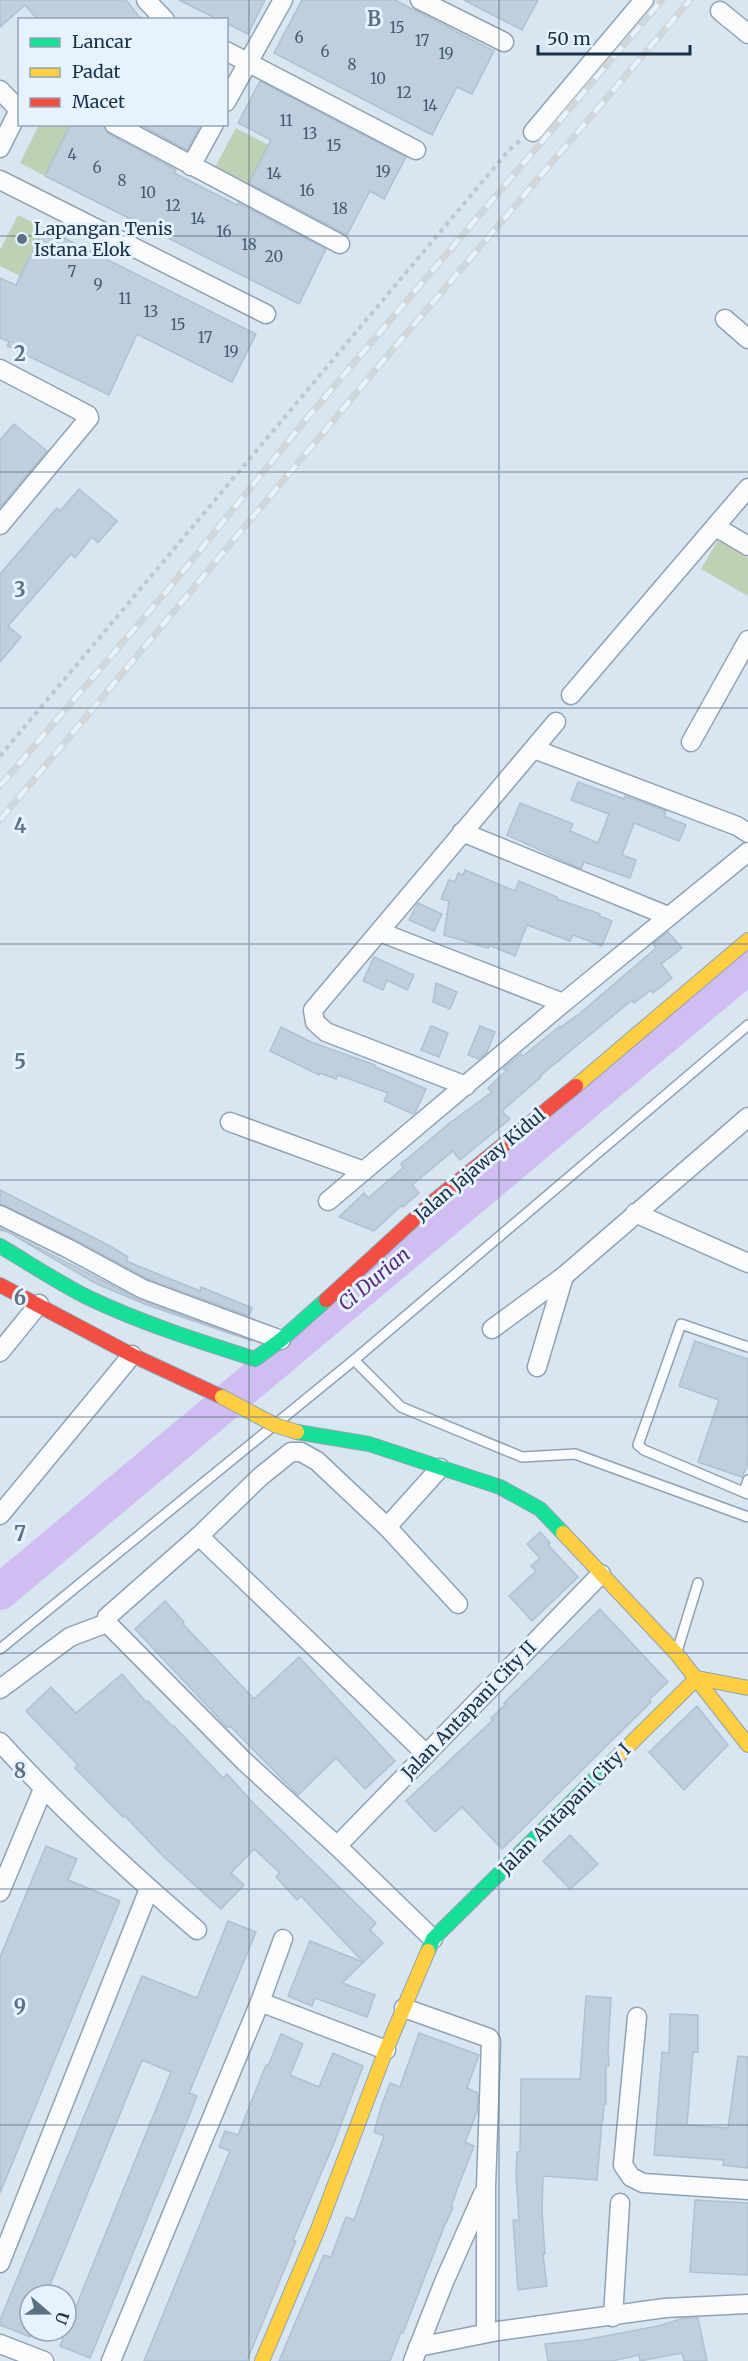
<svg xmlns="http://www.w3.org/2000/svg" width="748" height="2361" font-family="Merriweather,serif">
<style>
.green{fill:#bdd1b5}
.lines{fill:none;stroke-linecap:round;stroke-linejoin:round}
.river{stroke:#d0bdf1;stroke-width:36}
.building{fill:#bfcfde;stroke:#afc1d1;stroke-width:1.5}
.lane-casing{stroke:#90a2b2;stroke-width:12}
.street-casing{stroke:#90a2b2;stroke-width:21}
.fast-casing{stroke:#90a2b2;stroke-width:16}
.slow-casing{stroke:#90a2b2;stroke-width:16}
.jam-casing{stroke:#90a2b2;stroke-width:16}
.path{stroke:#c0c7cf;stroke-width:4;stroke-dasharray:4.5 4.5;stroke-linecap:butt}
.lane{stroke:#f9fbfd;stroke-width:9}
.street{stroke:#f9fbfd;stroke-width:18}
.fast{stroke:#16e098;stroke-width:14}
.slow{stroke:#ffcf43;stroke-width:14}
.jam{stroke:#f24e42;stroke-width:14}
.rail-casing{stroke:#d0d6da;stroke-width:7}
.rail{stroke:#e6f2fe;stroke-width:4.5;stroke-dasharray:14;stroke-linecap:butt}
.slow-bridge-casing{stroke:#90a2b2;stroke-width:16;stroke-linecap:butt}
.slow-bridge{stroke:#ffcf43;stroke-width:14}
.grid{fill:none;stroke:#5c7184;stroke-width:1.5;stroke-opacity:0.55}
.poi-dot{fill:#5c7184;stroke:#e6f2fe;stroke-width:2}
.labels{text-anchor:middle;stroke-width:6;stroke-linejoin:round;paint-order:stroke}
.number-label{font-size:15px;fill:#445b6f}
.poi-label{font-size:18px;fill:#193248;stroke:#e6f2fe;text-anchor:start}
.street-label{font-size:18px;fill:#193248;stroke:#e6f2fe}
.water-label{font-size:20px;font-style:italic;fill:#592e7c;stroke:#e6f2fe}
.grid-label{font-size:20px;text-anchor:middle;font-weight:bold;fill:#5c7184;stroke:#e6f2fe;stroke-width:6;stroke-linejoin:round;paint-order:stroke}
</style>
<rect width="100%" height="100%" fill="#d8e6f2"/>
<g class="green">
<path d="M39,125H71L45,176L20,163Z"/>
<path d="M236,128L268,145L247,187L214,169Z"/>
<path d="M18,215L44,228L20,276L0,266V250Z"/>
<path d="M718,540L748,558V596L701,569Z"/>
</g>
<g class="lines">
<path class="river" d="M0,1592L748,966"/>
</g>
<g class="building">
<path d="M0,0H126L142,20H38L25,5L0,27Z"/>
<path d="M179,0H265L248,34L226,23V20H219Z"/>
<path d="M302,0H395L494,51L472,94L457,87L432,135L274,53Z"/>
<path d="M464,0H538L522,30Z"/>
<path d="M260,81L406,157L384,199L370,191L347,235L249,183L271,140L238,123Z"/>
<path d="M71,124H103L109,134L176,170L174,173L237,205L238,203L326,249L299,304L45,176Z"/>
<path d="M139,124H201L187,150Z"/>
<path d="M44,228L256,334L232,382L137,334L109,395L7,346L9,342L0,338V278L16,285Z"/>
<path d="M14,424L47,451L0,507V440Z"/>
<path d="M79,489L117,521L98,543L92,537L75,558L71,554L8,626L21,637L0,662V574L57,508L60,511Z"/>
<path d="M578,782L624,799L625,796L666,811L664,816L686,825L679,841L634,823L622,855L636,860L630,878L584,862L581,869L507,835L520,803L573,824L570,831L598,843L609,814L571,800Z"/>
<path d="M465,870L515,891L519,881L557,897V899L600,914L599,916L612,921L602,946L573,935L570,941L527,925L515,956L489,945L488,948L444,935L449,901L441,899L449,880L455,882L458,873L463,875Z"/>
<path d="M418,903L442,914L434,931L409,920Z"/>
<path d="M668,932L682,948L661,964L672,978L653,993L651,990L634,1003L632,1000L540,1076L541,1077L502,1111L510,1119L460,1160L453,1151L412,1185L419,1193L403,1207L402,1205L374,1231L339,1217L364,1193L368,1198L403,1168L401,1164L451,1122L492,1092L488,1088L507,1070L503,1069L521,1054L523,1056L560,1026L561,1027L579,1014L656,948L653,944Z"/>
<path d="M374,957L414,975L407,990L387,980L383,990L363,981Z"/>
<path d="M436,983L457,992L450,1009L433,1002Z"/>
<path d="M431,1026L448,1033L439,1057L421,1050Z"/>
<path d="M480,1026L495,1032L487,1052L479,1059L468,1055Z"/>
<path d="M281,1027L311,1042L375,1065V1067L426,1089L415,1113L413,1114L384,1101L388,1093L338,1075L336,1079L320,1073L319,1075L270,1051Z"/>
<path d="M0,1190L110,1246L128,1257L126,1261L200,1291L201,1287L252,1308L249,1316L148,1279L74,1239L0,1204Z"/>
<path d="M0,1228L138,1299L252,1341L147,1305L95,1283L8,1232L0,1230Z"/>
<path d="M695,1341L748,1359V1463L742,1477L698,1462L719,1400L679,1386Z"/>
<path d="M540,1532L550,1543L548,1545L578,1577L532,1621L509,1596L536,1571L531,1566L540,1558L527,1544Z"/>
<path d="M165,1601L184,1622L183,1624L254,1699L299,1657L395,1761L365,1789L336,1758L298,1795L231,1727H227L135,1629Z"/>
<path d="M600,1609L668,1682L649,1700L651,1702L502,1849L462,1807L435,1832L406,1801L493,1720L491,1718L506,1704L504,1703Z"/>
<path d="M122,1674L146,1702L148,1701L173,1727L174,1726L223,1778L227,1774L254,1804L376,1923L370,1930L383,1943L342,1983L375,1995L367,2017L315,1998L312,2006L288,1996L310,1941L363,1962L301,1896L297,1900L276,1877L280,1873L254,1849L231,1873L244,1885L221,1909L163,1856L124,1815L123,1817L75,1768L78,1765L26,1711L51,1687L76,1713Z"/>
<path d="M697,1706L728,1745L684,1790L649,1752Z"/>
<path d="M570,1835L598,1864L570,1889L543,1861Z"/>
<path d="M46,1846L77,1859L68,1880L120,1901L0,2193V1957Z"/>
<path d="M228,1921L256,1932L189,2093L197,2096L185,2126L90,2358L60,2346L171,2072L142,2060L46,2295H30V2337L0,2325V2320L142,1976L197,1998Z"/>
<path d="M586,1996L611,1998L608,2050L609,2066H606V2104H604L603,2120H602L597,2180L543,2176L542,2211L545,2254H543L547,2286L518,2290L513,2220H519L516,2175L517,2152H520L521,2079H580Z"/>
<path d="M670,2014L698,2015V2052H693L687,2125L728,2128L738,2056L748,2057V2168L723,2165L724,2160L654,2155L662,2052L669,2053Z"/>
<path d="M419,2033L479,2055L467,2088L478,2093L477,2112L465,2142L474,2146L458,2187L451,2207L453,2208L444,2227L403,2333L401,2332L390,2361H279L324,2255L331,2257L346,2217L354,2220L384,2136L374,2132L382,2104L390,2083L400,2087Z"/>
<path d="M281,2034L303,2044L290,2075L319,2087L333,2053L363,2066L334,2143L293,2240L296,2241L247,2361H144L230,2151L219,2147L225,2131L238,2135L266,2065L268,2066Z"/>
<path d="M695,2200L748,2203V2275L690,2272Z"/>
<path d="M684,2318H698L707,2361H684L682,2353L640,2361L639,2355L612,2361H548L545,2344L584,2340L658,2326Z"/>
</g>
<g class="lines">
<g class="lane-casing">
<g id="lane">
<path d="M748,1347L681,1324L638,1445L644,1450L748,1494"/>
<path d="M354,1360L401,1407L522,1457L575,1454L748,1517"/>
<path d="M744,1492L748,1480"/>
<path d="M678,1648L698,1583"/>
<path d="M0,1649L354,1360L748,1025"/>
</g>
</g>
<g class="street-casing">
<g id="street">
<path d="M146,0L165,20"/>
<path d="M420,0L504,42"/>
<path d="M720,11L748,34"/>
<path d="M226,51L416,150"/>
<path d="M0,90L19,110L0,148"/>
<path d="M226,102L283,0"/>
<path d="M114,124L340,244"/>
<path d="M533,132L644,0"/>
<path d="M191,166L214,124"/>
<path d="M0,180L266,314"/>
<path d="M725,319L748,339"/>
<path d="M0,369L88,415L89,418L0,525"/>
<path d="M716,527L748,546"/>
<path d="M571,695L748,488"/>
<path d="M691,742L748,640"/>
<path d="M534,749L737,826L748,833"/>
<path d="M462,832L668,916"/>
<path d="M380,932L563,1003"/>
<path d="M466,1086L326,1032L315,1022L313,1010L556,722"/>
<path d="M230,1122L364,1171"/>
<path d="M328,1201L563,1003L748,852"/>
<path d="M635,1213L748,1263"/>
<path d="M0,1215L69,1249L143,1289L281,1340"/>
<path d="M492,1329L564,1276L748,1117"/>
<path d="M0,1352L39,1304"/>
<path d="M537,1367L564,1276"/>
<path d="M0,1515L132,1355"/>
<path d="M387,1527L440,1468"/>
<path d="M199,1536L426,1754"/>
<path d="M107,1623L245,1762L337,1846L433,1939"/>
<path d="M0,1689L70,1637L107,1623V1617L199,1536L260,1477L291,1452H301L317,1461L387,1527L458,1604"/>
<path d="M0,1742C61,1809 128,1871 197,1930"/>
<path d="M337,1846L601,1574"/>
<path d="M0,1892L43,1789"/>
<path d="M283,1939L260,2002L386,2050"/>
<path d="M404,2008L489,2038L491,2041L486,2187V2333"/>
<path d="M637,2017L623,2165L631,2177L643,2183L748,2190"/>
<path d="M0,2263L149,1889"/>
<path d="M613,2317L620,2203"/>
<path d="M0,2344L44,2361"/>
<path d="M418,2347L498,2331L665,2308L748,2304"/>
<path d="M111,2361L260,2002"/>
<path d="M413,2361L444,2282L483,2194"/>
</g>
</g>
<g class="fast-casing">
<g id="fast">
<path d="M0,1246C29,1263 57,1282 87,1297C141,1323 198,1341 255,1359L281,1340L326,1300"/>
<path d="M297,1432L369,1444L500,1487L540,1509L563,1533"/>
<path d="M428,1951L433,1939L607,1767"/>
</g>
</g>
<g class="slow-casing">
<g id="slow">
<path d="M576,1086L748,940"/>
<path d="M563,1533L676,1653L748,1745"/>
<path d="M607,1767L697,1678L748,1688"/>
<path d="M262,2361L318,2229L386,2050L428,1951"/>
</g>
</g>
<g class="jam-casing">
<g id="jam">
<path d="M0,1285L132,1355L222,1397"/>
<path d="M326,1300L434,1201L576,1086"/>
</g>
</g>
<path class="path" d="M0,756L509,150L520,141"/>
<use href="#lane" class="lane"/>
<use href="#street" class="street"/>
<use href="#fast" class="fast"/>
<use href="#slow" class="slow"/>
<use href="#jam" class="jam"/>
<g class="rail-casing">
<g id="rail">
<path d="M0,786L171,586L303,423L662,0"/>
<path d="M0,820L372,374L690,0"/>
</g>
</g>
<use href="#rail" class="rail"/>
<g class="slow-bridge-casing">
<path id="slow-bridge" d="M222,1397L275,1425L297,1432"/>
</g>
<use href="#slow-bridge" class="slow-bridge"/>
</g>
<path class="grid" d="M249,0V2361M499,0V2361M0,236H748M0,472H748M0,708H748M0,944H748M0,1180H748M0,1417H748M0,1653H748M0,1889H748M0,2125H748"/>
<circle class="poi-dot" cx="22" cy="239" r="6"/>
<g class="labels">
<g class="number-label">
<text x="397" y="33">15</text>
<text x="299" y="43">6</text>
<text x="422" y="46">17</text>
<text x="325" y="57">6</text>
<text x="446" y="59">19</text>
<text x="352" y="70">8</text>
<text x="378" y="84">10</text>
<text x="404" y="98">12</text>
<text x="430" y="111">14</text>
<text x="286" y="126">11</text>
<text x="310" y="139">13</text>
<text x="334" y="151">15</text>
<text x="72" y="160">4</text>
<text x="97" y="173">6</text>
<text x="383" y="177">19</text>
<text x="274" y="179">14</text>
<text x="122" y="186">8</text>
<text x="307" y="196">16</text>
<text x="148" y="198">10</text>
<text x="173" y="211">12</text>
<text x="340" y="214">18</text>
<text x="198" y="224">14</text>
<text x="224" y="237">16</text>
<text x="249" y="250">18</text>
<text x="274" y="262">20</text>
<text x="72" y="277">7</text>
<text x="98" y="290">9</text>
<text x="125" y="304">11</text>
<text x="151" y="317">13</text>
<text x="178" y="330">15</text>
<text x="205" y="343">17</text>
<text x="231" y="357">19</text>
</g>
<g class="poi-label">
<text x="34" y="235">Lapangan Tenis<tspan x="34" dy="21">Istana Elok</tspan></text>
</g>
<g class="street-label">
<text transform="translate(480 1165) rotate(-40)" y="6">Jalan Jajaway Kidul</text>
<text transform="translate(469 1710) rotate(-46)" y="6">Jalan Antapani City II</text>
<text transform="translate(565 1809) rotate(-45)" y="6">Jalan Antapani City I</text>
</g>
<g class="water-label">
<text transform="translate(374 1279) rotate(-40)" y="7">Ci Durian</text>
</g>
</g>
<g class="grid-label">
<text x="374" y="26">B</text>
<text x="20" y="361">2</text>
<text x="20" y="597">3</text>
<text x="20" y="833">4</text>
<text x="20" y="1069">5</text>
<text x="20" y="1305">6</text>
<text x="20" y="1541">7</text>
<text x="20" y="1778">8</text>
<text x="20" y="2014">9</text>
</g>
<rect x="18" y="18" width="210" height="108" fill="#e6f2fe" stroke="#94a5b5" stroke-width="1.5"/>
<rect x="30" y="38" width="30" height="9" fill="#16e098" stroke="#94a5b5" stroke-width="1.5"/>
<text x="72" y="48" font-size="18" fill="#193248">Lancar</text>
<rect x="30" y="68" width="30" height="9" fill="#ffcf43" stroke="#94a5b5" stroke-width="1.5"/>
<text x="72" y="78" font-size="18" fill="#193248">Padat</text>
<rect x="30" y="98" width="30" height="9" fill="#f24e42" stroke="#94a5b5" stroke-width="1.5"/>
<text x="72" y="108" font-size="18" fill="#193248">Macet</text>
<g transform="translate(48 2313) rotate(110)"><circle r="28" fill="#e6f2fe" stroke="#94a5b5" stroke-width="1.5"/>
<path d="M0-4.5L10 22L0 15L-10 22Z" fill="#5c7184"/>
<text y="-9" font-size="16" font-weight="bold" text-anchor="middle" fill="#193248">U</text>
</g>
<path d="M538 45v9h152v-9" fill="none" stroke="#193248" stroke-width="3"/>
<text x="547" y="45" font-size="18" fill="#193248" stroke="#e6f2fe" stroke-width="4.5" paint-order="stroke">50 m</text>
</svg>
